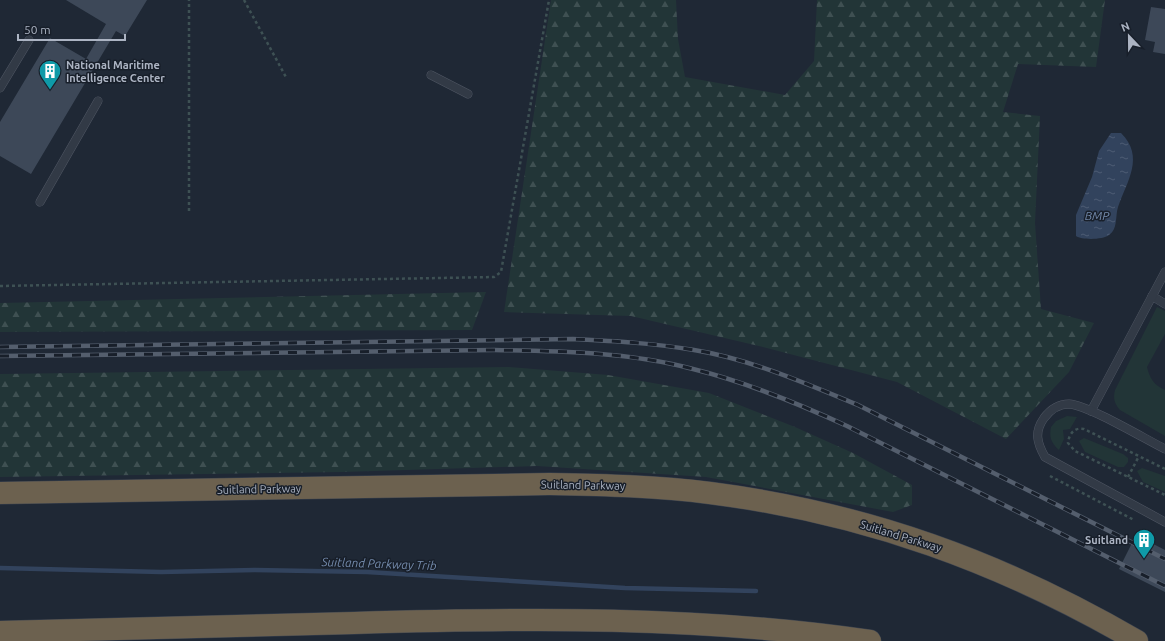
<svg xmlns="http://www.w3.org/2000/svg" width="1165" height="641" font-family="Ubuntu,sans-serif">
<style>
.green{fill:#223537}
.forest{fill:url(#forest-firs)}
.water{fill:url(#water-ripples)}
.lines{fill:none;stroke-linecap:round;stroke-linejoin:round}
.stream{stroke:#32435d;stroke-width:4.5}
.building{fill:#3d4858}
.lane-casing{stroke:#505764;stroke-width:9}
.highway-casing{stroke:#3d4450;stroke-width:23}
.path{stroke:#3e5154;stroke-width:2.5;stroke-dasharray:3 3;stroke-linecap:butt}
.lane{stroke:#323a46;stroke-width:8}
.highway{stroke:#6c614f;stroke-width:22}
.rail-casing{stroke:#545e6d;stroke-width:4.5}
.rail{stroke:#181f2a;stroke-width:3;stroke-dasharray:9;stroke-linecap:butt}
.labels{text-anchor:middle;stroke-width:3;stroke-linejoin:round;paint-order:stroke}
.poi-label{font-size:11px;font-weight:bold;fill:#acb4c3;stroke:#181f2a;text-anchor:start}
.street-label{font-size:11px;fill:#acb4c3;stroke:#181f2a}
.water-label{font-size:12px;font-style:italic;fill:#748bac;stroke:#181f2a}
</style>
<defs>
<pattern id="forest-firs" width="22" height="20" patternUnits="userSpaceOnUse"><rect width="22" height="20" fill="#223537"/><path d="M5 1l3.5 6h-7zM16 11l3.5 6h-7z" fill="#3f5052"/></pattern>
<pattern id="water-ripples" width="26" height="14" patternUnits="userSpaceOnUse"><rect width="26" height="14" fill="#32435d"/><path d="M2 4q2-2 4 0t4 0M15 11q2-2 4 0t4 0" fill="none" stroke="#4d5c73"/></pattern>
</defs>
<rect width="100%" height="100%" fill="#1f2835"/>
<g class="green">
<path d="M1157,307L1165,311V334L1147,367C1150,379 1154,385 1165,390V436L1120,410C1114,403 1113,398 1115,390Z"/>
<path d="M1067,416L1077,417L1070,429L1063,430L1064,439L1059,450C1051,443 1049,437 1051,427L1056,421Z"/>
<path d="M1084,438L1123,454L1128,458V462L1124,467H1118L1085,452L1079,441Z"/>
<path d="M1142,468L1165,476V492L1143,482L1137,471Z"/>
</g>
<g class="forest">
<path d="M551,0H676L678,39L685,77L785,95L814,61L817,0H1105L1096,67L1018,64L1003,112L1040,116L1035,223L1041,309L1094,323L1069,372L1006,439L897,382L763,347L631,316L504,312Z"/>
<path d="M486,292L472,330L0,332V303Z"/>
<path d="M509,367L608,375L709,393L795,427L853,453L912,485V505L893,512L706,477L537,466L342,472L0,477V374Z"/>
</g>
<path class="water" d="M1111,133H1121C1145,157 1127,181 1118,207C1115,217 1118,229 1109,235C1102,240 1082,240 1076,236V215L1092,177L1099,151Z"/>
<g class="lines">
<path class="stream" d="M0,568L161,572L255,570L367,572L625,588L756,591"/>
</g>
<g class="building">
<path d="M66,0H147L125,36L116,31L31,174L0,156V122L50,38L86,59L106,24Z"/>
<path d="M1151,7L1165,9V54L1153,52L1155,42L1145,40Z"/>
<path d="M1136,535L1165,550V592L1119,569Z"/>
</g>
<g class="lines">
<g class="lane-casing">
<g id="lane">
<path d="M431,75L468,94"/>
<path d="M0,88L29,40"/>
<path d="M40,202L98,101"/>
<path d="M1152,296L1165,304"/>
<path d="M1091,411L1165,272"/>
<path d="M1165,449C1145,439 1088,405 1069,404C1057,404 1050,410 1044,418C1034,432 1037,443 1045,457L1165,522"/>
</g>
</g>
<g class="highway-casing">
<g id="highway">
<path d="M0,493L549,484C602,485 657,486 710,493C866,513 1001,562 1137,641"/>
<path d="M0,632C118,629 236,626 354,623C526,618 700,616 870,641"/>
</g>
</g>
<g class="path">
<path d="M244,0L287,79"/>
<path d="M189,211V0"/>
<path d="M0,286L494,277L501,272L549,0"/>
<path d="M1165,469L1084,429C1074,427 1069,434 1068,443L1075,451L1165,495"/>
<path d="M1050,476L1134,520"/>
<path d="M1128,477L1139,456"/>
</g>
<use href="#lane" class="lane"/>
<use href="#highway" class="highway"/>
<g class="rail-casing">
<g id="rail">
<path d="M0,347L573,339C613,341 653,343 694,350C750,359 805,383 858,405L1165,559"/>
<path d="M0,356L494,350C561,351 629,352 693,369C746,382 797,403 847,426L1165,586"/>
</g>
</g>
<use href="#rail" class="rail"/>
</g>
<defs>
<g id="building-pin" transform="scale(1.15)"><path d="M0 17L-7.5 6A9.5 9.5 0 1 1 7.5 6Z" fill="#0f9aa8" stroke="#181f2a"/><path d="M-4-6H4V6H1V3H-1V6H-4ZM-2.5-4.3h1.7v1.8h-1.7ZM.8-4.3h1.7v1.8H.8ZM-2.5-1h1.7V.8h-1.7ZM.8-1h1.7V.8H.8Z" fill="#fff"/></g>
</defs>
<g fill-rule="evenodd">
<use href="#building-pin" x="50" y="71"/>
<use href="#building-pin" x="1144" y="540"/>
</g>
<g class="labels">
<g class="poi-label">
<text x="66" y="69">National Maritime<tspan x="66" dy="13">Intelligence Center</tspan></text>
<text x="1128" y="544" text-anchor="end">Suitland</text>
</g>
<g class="street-label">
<text transform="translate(583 485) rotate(1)" y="4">Suitland Parkway</text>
<text transform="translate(259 489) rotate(-1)" y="4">Suitland Parkway</text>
<text transform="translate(901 536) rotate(17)" y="4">Suitland Parkway</text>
</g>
<g class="water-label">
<text x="1097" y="220">BMP</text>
<text transform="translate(379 564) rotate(2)" y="4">Suitland Parkway Trib</text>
</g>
</g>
<g transform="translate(1129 36) rotate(338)" stroke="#181f2a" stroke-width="3" paint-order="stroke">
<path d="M0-3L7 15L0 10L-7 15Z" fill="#acb4c3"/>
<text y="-6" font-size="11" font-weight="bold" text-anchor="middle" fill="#acb4c3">N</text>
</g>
<path d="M18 34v6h107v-6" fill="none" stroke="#acb4c3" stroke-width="2"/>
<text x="24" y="34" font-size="12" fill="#acb4c3" stroke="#181f2a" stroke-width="3" paint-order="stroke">50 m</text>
</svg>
